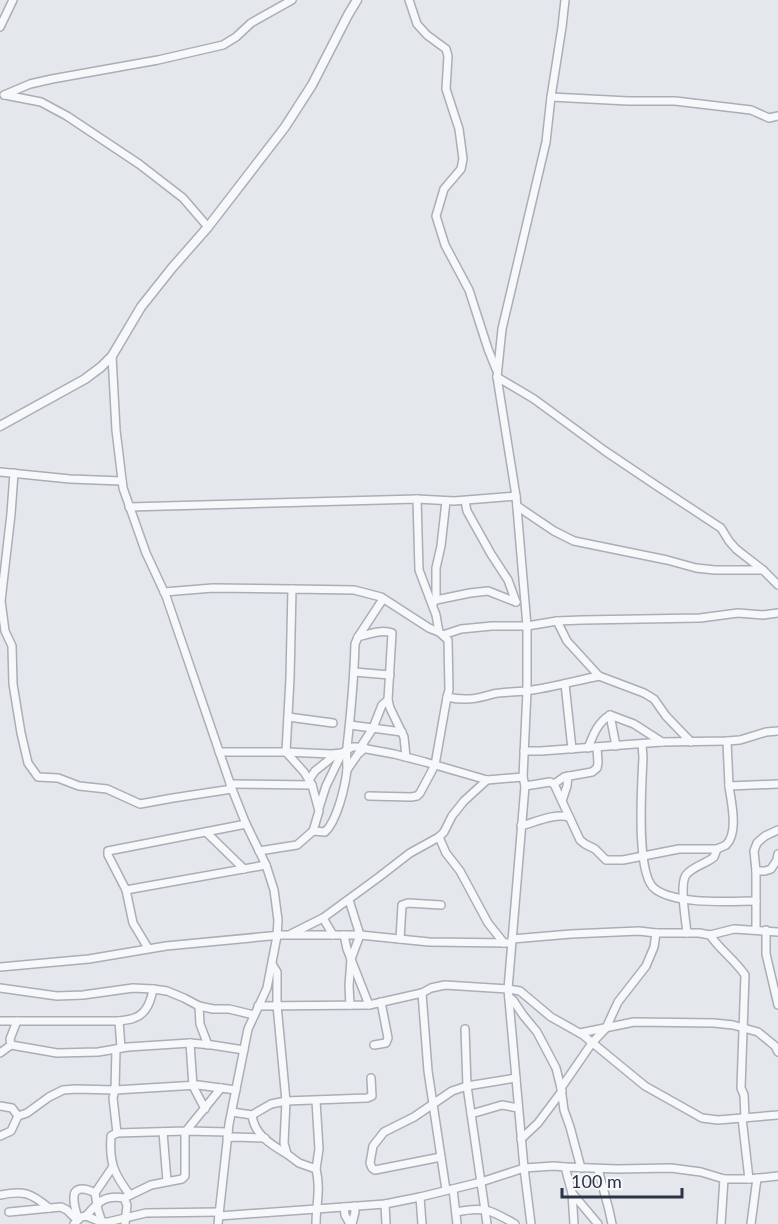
<svg xmlns="http://www.w3.org/2000/svg" width="778" height="1224" font-family="Lato,sans-serif">
<style>
.lines{fill:none;stroke-linecap:round;stroke-linejoin:round}
.minor-casing{stroke:#a9aeb7;stroke-width:10}
.tertiary-casing{stroke:#a9aeb7;stroke-width:11}
.minor{stroke:#f7f8fa;stroke-width:7}
.tertiary{stroke:#f7f8fa;stroke-width:8}
</style>
<rect width="100%" height="100%" fill="#e4e7ec"/>
<g class="lines">
<g class="minor-casing">
<g id="minor">
<path d="M409,0L417,24L427,35L446,49L448,56L446,89L459,129L463,159L461,169L444,189L436,216L445,245L469,290L488,349L496,369"/>
<path d="M0,27L13,0"/>
<path d="M4,95L30,84L52,79L158,60L223,45L236,37L251,23L292,0"/>
<path d="M5,95L41,102L67,116L139,164L183,198L208,227"/>
<path d="M551,97L628,101H675L751,110L769,118L778,116"/>
<path d="M112,356L116,430L123,488L146,553L166,596L232,789L246,824L266,865L274,890L278,920L277,936L267,988L248,1029L229,1124L218,1224"/>
<path d="M497,377L534,399L605,451L657,486L721,528L729,541L736,549L763,570L778,585"/>
<path d="M0,472L70,479L122,481"/>
<path d="M14,473L11,514L1,601L5,631L12,646L13,684L21,733L28,763L38,777L58,778L79,786L107,789L140,804L173,798L232,789"/>
<path d="M417,499L419,570L436,615L439,632"/>
<path d="M465,501L467,511L491,554L508,580L516,602"/>
<path d="M517,506L554,531L574,541L667,560L696,568L715,570H763"/>
<path d="M129,507L417,499L454,501L516,496"/>
<path d="M164,592L213,588L292,589"/>
<path d="M436,600V568L441,546L446,501"/>
<path d="M433,603L436,600L470,593L488,591L516,602"/>
<path d="M557,621L582,620L700,618L738,613L763,615L778,613"/>
<path d="M443,635L461,629L492,626H527L557,621L567,641L599,676L644,693L654,699L666,716L691,742"/>
<path d="M358,637C369,634 382,629 392,633L388,700L390,708L404,737L406,757"/>
<path d="M354,672L390,675"/>
<path d="M565,684L572,749"/>
<path d="M610,715L616,746"/>
<path d="M288,717L333,723"/>
<path d="M350,725L402,732"/>
<path d="M727,741L729,786L778,784"/>
<path d="M642,745L643,757C642,782 635,875 655,889C676,905 729,901 756,901"/>
<path d="M360,748L373,728L382,705L388,700"/>
<path d="M588,748C593,735 598,722 610,715L634,724L662,742"/>
<path d="M524,751H541L662,742L727,741L740,740L766,732L778,731"/>
<path d="M219,752H286L331,754L342,753L352,747H356L394,754L425,762L487,780L523,777"/>
<path d="M347,770L358,754L365,748"/>
<path d="M309,780L315,771L335,755"/>
<path d="M230,784L312,785"/>
<path d="M554,784L564,777L592,772L597,768L598,763L597,747"/>
<path d="M525,786L550,782L554,784L580,840L585,844L595,849L606,860H623L679,849H717L714,857C706,864 693,866 686,875C679,884 686,921 687,933"/>
<path d="M369,796L411,797L417,796L420,793L435,765L447,697"/>
<path d="M562,801L567,786L568,776"/>
<path d="M319,808L326,786L342,753"/>
<path d="M521,826C536,822 554,813 569,817"/>
<path d="M313,831L325,832C337,821 345,787 347,770C347,763 346,755 347,747C351,712 354,678 355,644L358,637L383,599"/>
<path d="M206,832L244,869"/>
<path d="M439,837L446,853L460,871L488,923L504,943"/>
<path d="M717,849C719,848 724,846 726,845C739,833 731,801 729,786"/>
<path d="M259,851L297,845L313,831L319,811L312,785L304,772L286,752L290,678L292,589L354,590L381,597L429,628L439,632L448,640L449,690L447,697C465,701 476,699 493,694C503,692 515,692 526,691C550,688 575,681 599,676"/>
<path d="M756,871H765L771,869L777,860L778,854"/>
<path d="M126,890L266,865"/>
<path d="M349,900L360,935L351,959L349,986L350,1005"/>
<path d="M323,918L333,935"/>
<path d="M756,930V871L754,851L757,843L765,836L778,830"/>
<path d="M766,930V954L778,1005"/>
<path d="M291,934L323,918L379,877L410,853L439,837L444,832L452,816L464,801L487,780"/>
<path d="M344,935L347,949L369,1005"/>
<path d="M710,935C720,950 735,960 745,975L741,1088L744,1095L745,1118"/>
<path d="M400,939L402,905L408,903L441,905"/>
<path d="M512,939L571,934L639,931L656,933H699L710,935L734,929L778,932"/>
<path d="M148,948L133,923L126,890L108,855V851L246,824"/>
<path d="M272,964L277,972V1005L286,1101L284,1143L287,1154L299,1163L316,1169C321,1190 316,1204 316,1224"/>
<path d="M0,967L89,959L166,946L281,935H360L429,942L511,943"/>
<path d="M0,988L57,996L83,995L133,988L153,989L167,991L184,998L199,1006L213,1009H229L254,1015"/>
<path d="M422,993L428,1071L446,1190"/>
<path d="M509,997L513,1000L523,1015L537,1032L556,1068L561,1088L564,1110L570,1127L581,1168"/>
<path d="M199,1006L200,1024L208,1045"/>
<path d="M258,1006L369,1005L422,993L431,988L445,985L508,989L520,991L551,1017L583,1035L645,1086L702,1118L718,1120L778,1115"/>
<path d="M0,1021H119C123,1020 130,1020 134,1018C147,1014 151,1001 153,989"/>
<path d="M17,1021L10,1039L11,1045L57,1053L98,1052L128,1047L190,1043L212,1045L244,1050"/>
<path d="M119,1021L121,1048"/>
<path d="M465,1029L467,1086L487,1224"/>
<path d="M580,1033L634,1022L714,1023L733,1025L758,1032L775,1046L778,1052"/>
<path d="M190,1043L193,1086L205,1109"/>
<path d="M374,1045L386,1043L388,1038L381,1002"/>
<path d="M0,1053L11,1045"/>
<path d="M561,1088L592,1043L606,1028L618,1002L646,966L654,947L656,933"/>
<path d="M316,1101L319,1149L316,1169"/>
<path d="M0,1106L12,1108L18,1116"/>
<path d="M232,1112L252,1115L271,1104L286,1101L367,1098L372,1096L371,1078"/>
<path d="M471,1114L502,1105L518,1108"/>
<path d="M252,1115C254,1135 272,1145 287,1154"/>
<path d="M742,1118L749,1179"/>
<path d="M163,1132L167,1181"/>
<path d="M117,1133L113,1098L115,1090L198,1085L236,1090"/>
<path d="M0,1136L11,1131L18,1116L27,1113L49,1097L63,1090L76,1089L115,1090L116,1049"/>
<path d="M227,1138L234,1137L265,1138"/>
<path d="M521,1139L538,1123L562,1091"/>
<path d="M441,1157L375,1170L372,1168L370,1163L373,1146L384,1132L414,1117L452,1091L467,1086L516,1078"/>
<path d="M565,1167L617,1169L671,1168L701,1172L724,1179H749L778,1176"/>
<path d="M598,1169L609,1210L612,1224"/>
<path d="M453,1189L457,1224"/>
<path d="M95,1193L112,1168"/>
<path d="M572,1193L574,1224"/>
<path d="M0,1195C24,1190 31,1193 49,1208"/>
<path d="M130,1195C114,1174 109,1163 111,1136L117,1133L186,1131L221,1088"/>
<path d="M420,1197L422,1224"/>
<path d="M124,1198L151,1185L182,1179L185,1176V1134L186,1131L228,1132"/>
<path d="M385,1204L386,1224"/>
<path d="M344,1207L345,1215L350,1224"/>
<path d="M9,1212L61,1207L67,1210L77,1220"/>
<path d="M456,1212C484,1206 491,1210 515,1224"/>
<path d="M86,1216C98,1202 104,1195 124,1198L127,1205L125,1224"/>
<path d="M219,1216L385,1204L420,1197L481,1182L524,1168L554,1166L565,1167L572,1193L598,1224"/>
<path d="M78,1219C77,1213 73,1204 74,1197C74,1185 88,1189 95,1193L98,1210L102,1222"/>
<path d="M74,1224L81,1217L86,1216L101,1222H108L146,1213L219,1212"/>
<path d="M352,1224L355,1212L354,1206"/>
<path d="M531,1224L524,1168L508,989L525,786L523,777L527,691V626L516,496L497,377L502,329L546,142L551,97L562,27L565,0"/>
<path d="M721,1224L724,1179"/>
<path d="M751,1224L757,1178"/>
</g>
</g>
<g class="tertiary-casing">
<path id="tertiary" d="M0,426L85,379L101,367L112,356L141,307L172,268L208,227L285,127L312,85L348,15L357,0"/>
</g>
<use href="#minor" class="minor"/>
<use href="#tertiary" class="tertiary"/>
</g>
<path d="M562 1188v9h120v-9" fill="none" stroke="#2b3445" stroke-width="3"/>
<text x="571" y="1188" font-size="18" fill="#2b3445" stroke="#f4f6f9" stroke-width="4.5" paint-order="stroke">100 m</text>
</svg>
